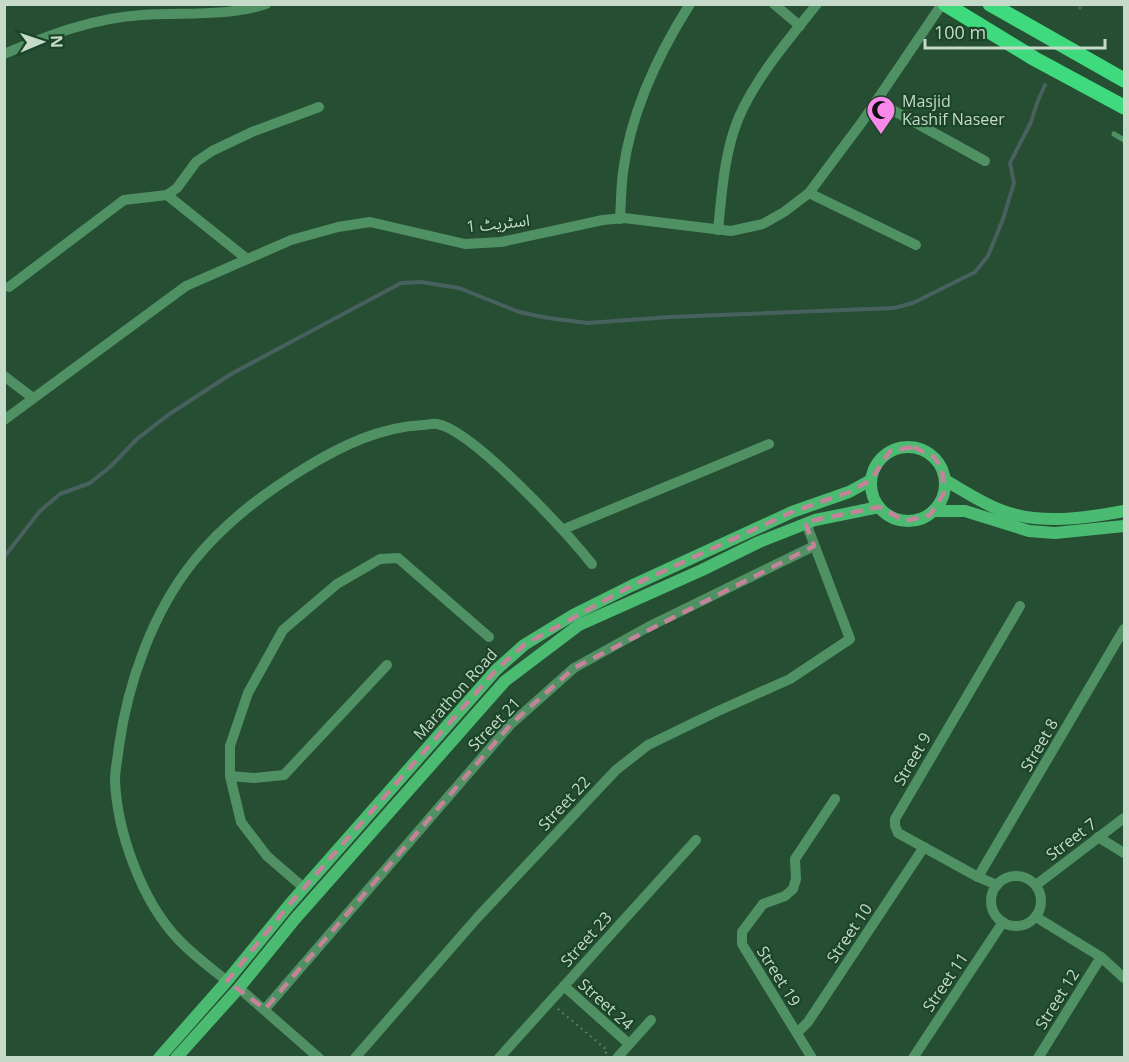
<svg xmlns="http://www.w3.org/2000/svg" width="1129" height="1062" font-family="'Open Sans','Noto Sans Arabic',sans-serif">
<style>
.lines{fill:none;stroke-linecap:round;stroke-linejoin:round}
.stream{stroke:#48605e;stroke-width:4}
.path{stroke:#688871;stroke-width:2;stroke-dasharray:1.5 4.5;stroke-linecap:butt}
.lane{stroke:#4f9163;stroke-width:5}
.street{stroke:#4f9163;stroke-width:10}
.secondary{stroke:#4bbb72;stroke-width:12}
.primary{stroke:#3fda7d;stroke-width:15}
.marked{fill:none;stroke:#c48398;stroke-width:4.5;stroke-dasharray:12 8;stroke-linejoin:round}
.labels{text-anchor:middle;stroke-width:4.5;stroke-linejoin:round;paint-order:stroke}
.poi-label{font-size:16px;fill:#c5dac9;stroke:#1b4428;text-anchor:start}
.street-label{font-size:16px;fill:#c5dac9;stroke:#1b4428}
</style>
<rect width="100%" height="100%" fill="#264e33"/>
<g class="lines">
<g class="stream">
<path d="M1080,8L1081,4"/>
<path d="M4,557L40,511L60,494L90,483L110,467L137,439L168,415L231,374L401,283L421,282L459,288L519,312L548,318L588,323L670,317L894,308L913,303L975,272L988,256L1003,219L1014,183L1010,163L1031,122L1037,103L1045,85"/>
</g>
<path class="path" d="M558,1009L607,1050L604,1058"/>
<path class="lane" d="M1114,134L1124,140"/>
<g class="street">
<path d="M774,4L800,26"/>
<path d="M4,54C49,35 93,18 142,15C183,12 226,17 266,4"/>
<path d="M876,101L985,161"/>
<path d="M809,193L916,245"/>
<path d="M167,195L247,259"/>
<path d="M620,219C621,203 621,187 623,172C631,111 657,56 690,4"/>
<path d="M718,230C722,192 724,153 739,117C757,76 789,39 817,4"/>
<path d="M9,287L124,200L167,195L177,188L196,162L212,151L252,132L319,107"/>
<path d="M4,376L33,398"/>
<path d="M4,420L186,286L291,240L338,227L370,222L465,244L501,242L603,220L624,218L731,231L763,224L784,212L809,193L862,122L942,4"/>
<path d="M564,529L769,444"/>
<path d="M230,776L254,778L284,775L387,665"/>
<path d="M1098,837L1124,853"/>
<circle cx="1016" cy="901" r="25"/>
<path d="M978,877L1124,629"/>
<path d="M997,885L978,877L898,833L895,826V819L1020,606"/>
<path d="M1036,885L1124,818"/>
<path d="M304,888L267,856L241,822L230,776V746L248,693L283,630L337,584L380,559L398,558L489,637"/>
<path d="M1036,917L1101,957L1124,978"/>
<path d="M227,981C211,968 193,955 179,940C142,902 117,832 115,780C115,769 118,757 119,746C128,682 153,612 193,562C224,523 263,494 305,468C341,446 380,427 423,425C427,425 433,423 437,424C473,430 567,533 592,564"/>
<path d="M564,986L629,1044"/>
<path d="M239,988L319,1058"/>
<path d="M265,1009L511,724L574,668L648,627L814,546"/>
<path d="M797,1033L808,1022L924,847"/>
<path d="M355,1058L477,918L616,770L648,745L716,712L790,679L850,639L806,523"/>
<path d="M499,1058L696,840"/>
<path d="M617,1058L651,1020"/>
<path d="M812,1058L742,944V932L763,904L785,896L793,889L796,879L795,859L835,799"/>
<path d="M913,1058L1003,922"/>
<path d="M1038,1058L1101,957"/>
</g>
<g class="secondary">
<circle cx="908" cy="484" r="37"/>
<path d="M945,480C964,491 983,504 1003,511C1041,525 1087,518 1124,511"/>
<path d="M933,511H965L1029,531L1055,533L1124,526"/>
<path d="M159,1058L227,981L289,905L496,670L524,645L573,615L631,586L792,512L849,492L871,480"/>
<path d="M176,1058L239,988L295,919L505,681L579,625L702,570L759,542L815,520L879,507"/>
</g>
<g class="primary">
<path d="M945,4L1035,59L1124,107"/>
<path d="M990,4L1124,80"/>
</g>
</g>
<path class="marked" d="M913,447L934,457L942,468L944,493L930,515L905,521L879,507L805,522L814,546L574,668L511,724L265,1009L227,981L289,905L496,670L524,645L631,586L792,512L849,492L871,480L890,451Z"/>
<defs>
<g id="mosque-pin" transform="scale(1.5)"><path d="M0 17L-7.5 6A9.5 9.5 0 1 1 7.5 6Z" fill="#f888ea" stroke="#1b4428"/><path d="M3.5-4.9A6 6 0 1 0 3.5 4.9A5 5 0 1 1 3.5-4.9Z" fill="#111"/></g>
</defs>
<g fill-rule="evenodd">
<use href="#mosque-pin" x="881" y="110"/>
</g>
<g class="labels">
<g class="poi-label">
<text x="902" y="107">Masjid<tspan x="902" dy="18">Kashif Naseer</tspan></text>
</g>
<g class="street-label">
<text transform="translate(498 223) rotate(-6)" y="6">اسٹریٹ 1</text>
<text transform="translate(455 694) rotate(-48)" y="6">Marathon Road</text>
<text transform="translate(494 724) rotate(-46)" y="6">Street 21</text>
<text transform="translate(1039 745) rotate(-60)" y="6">Street 8</text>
<text transform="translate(912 759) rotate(-60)" y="6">Street 9</text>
<text transform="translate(564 803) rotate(-47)" y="6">Street 22</text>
<text transform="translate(1071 839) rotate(-37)" y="6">Street 7</text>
<text transform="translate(849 933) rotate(-56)" y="6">Street 10</text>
<text transform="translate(586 939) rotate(-48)" y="6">Street 23</text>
<text transform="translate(779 976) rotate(58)" y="6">Street 19</text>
<text transform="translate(945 982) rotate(-56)" y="6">Street 11</text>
<text transform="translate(1057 999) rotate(-58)" y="6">Street 12</text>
<text transform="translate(606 1004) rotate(42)" y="6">Street 24</text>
</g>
</g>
<rect width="1129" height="1062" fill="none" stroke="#c5dac9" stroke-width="12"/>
<g transform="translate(42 42) rotate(88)" stroke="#1b4428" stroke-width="4.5" paint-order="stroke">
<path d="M0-4.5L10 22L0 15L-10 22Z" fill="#c5dac9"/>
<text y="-9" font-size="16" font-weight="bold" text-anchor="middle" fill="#c5dac9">N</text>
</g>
<path d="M925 39v9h180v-9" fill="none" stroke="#c5dac9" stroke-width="3"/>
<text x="934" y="39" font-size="18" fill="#c5dac9" stroke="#1b4428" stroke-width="4.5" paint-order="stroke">100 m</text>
</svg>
